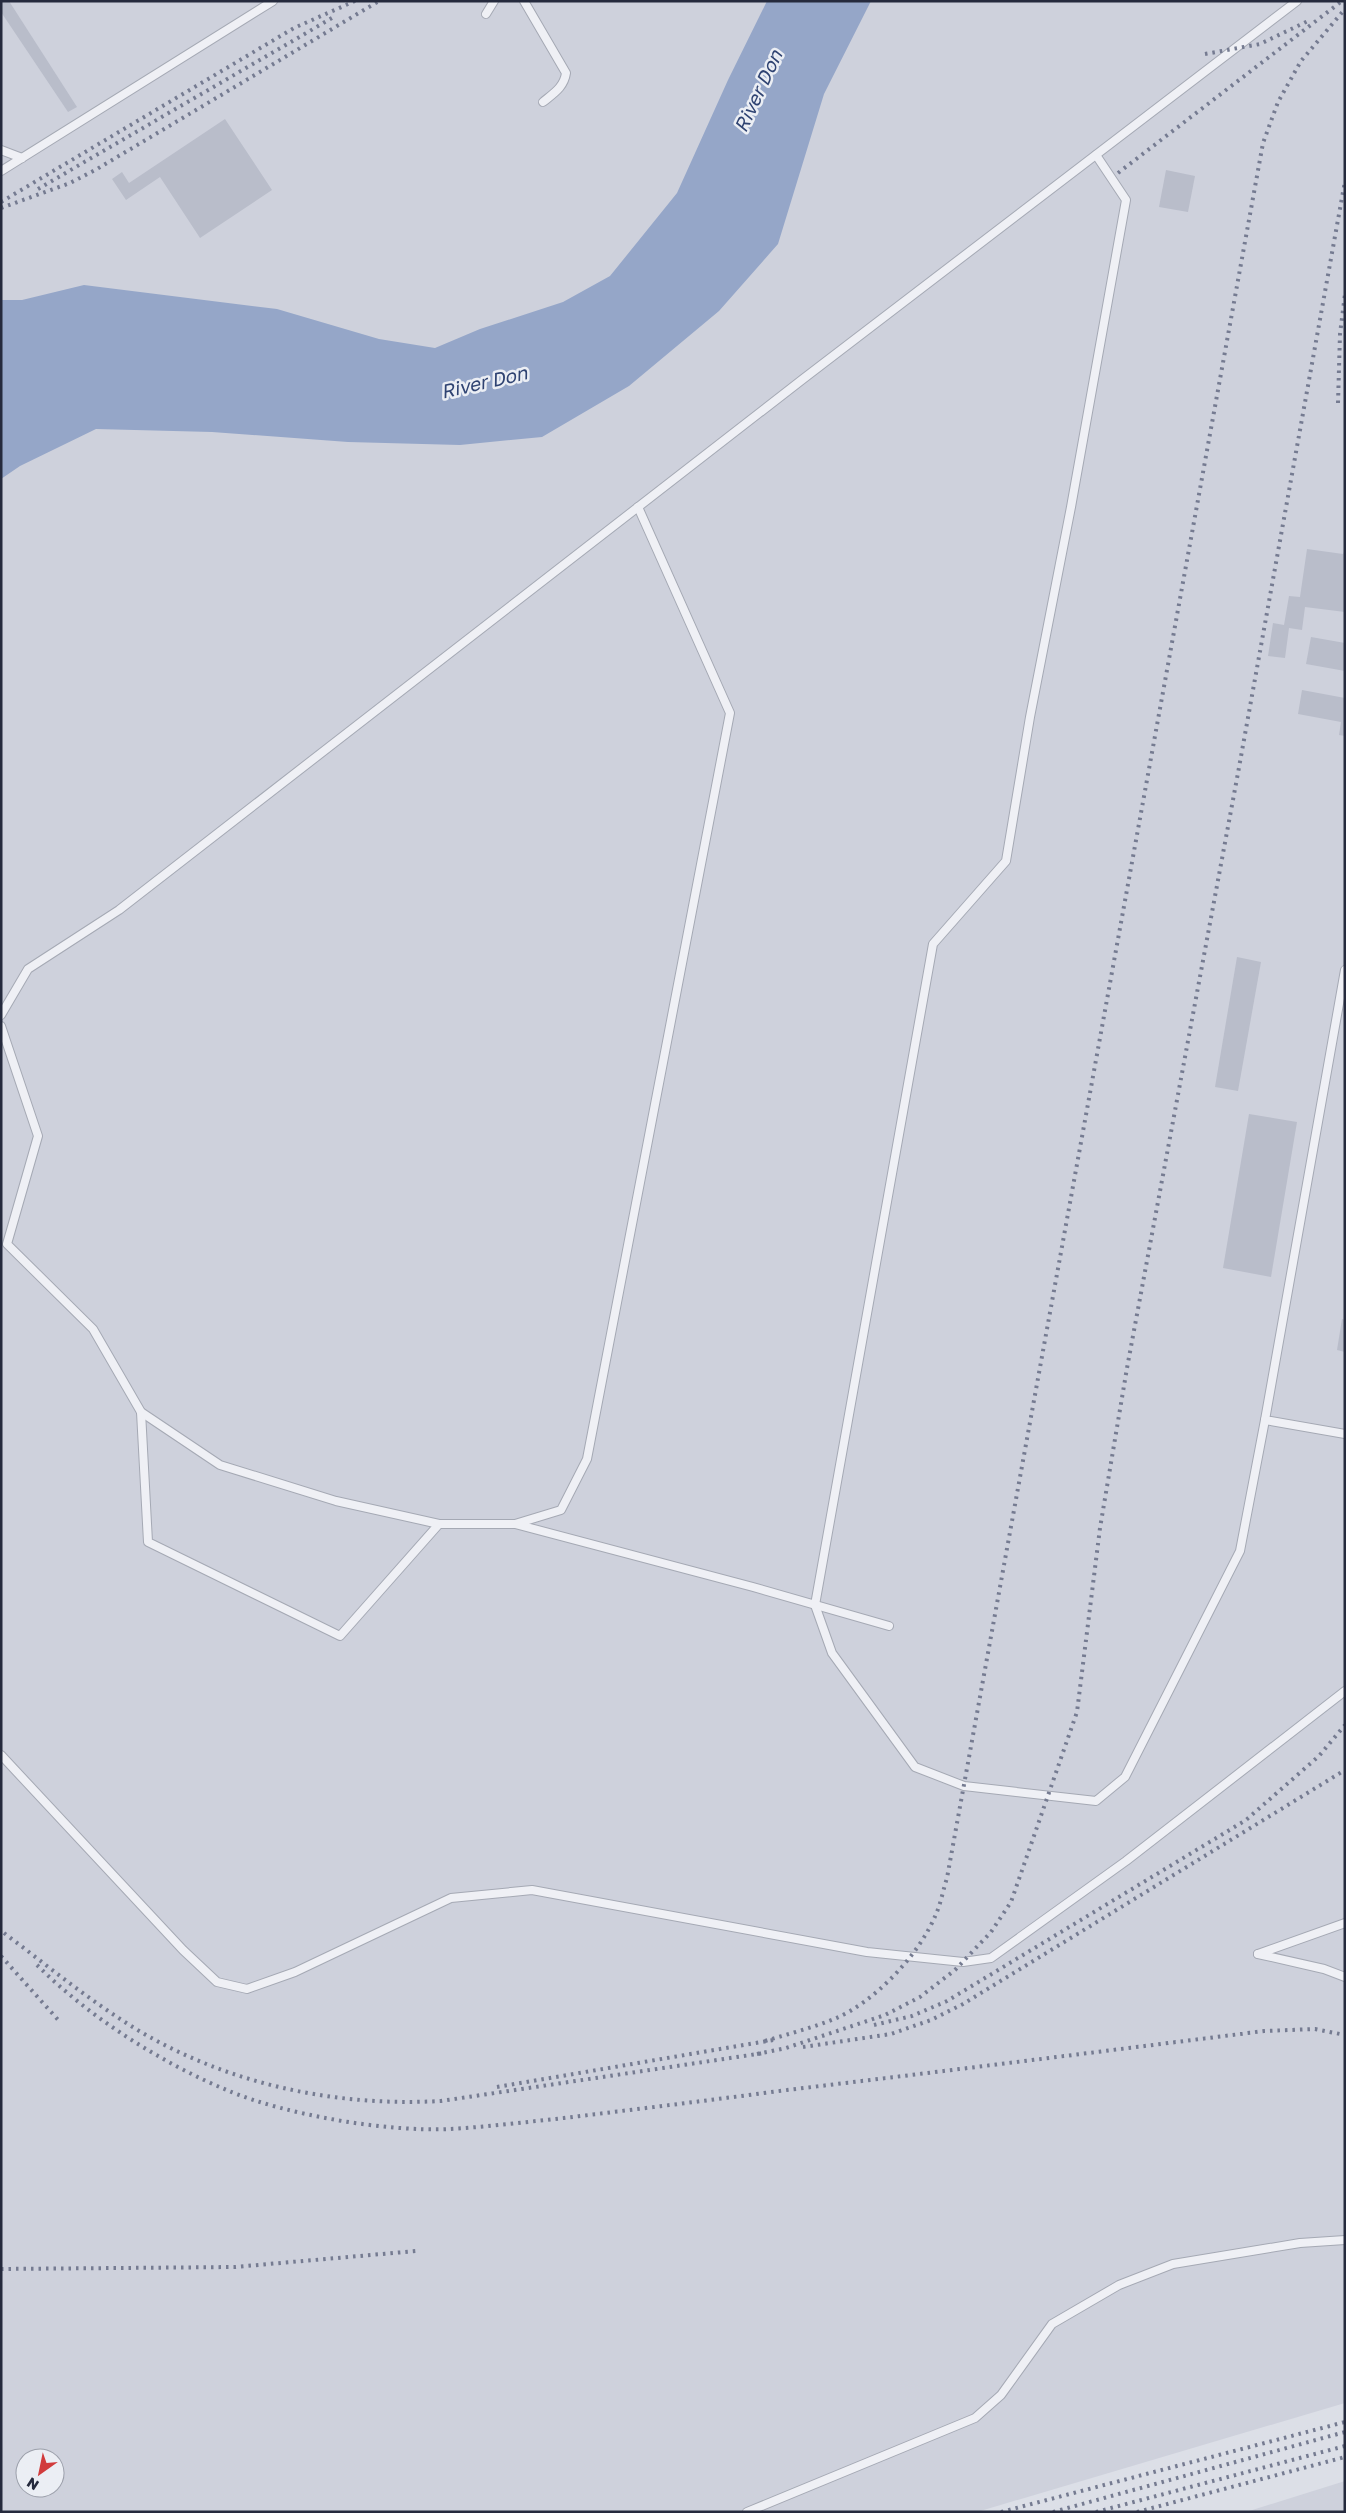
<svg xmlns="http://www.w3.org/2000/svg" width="1346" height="2513" font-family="'Golos Text',sans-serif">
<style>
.built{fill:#ced1dc;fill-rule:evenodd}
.water{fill:#95a6c8}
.building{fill:#b9bdca}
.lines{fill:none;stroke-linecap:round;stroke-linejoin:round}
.service-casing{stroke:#a5a9b4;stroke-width:10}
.service{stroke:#eff0f5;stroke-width:8}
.rail{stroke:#757b91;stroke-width:4;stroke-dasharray:2.5 5;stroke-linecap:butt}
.labels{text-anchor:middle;stroke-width:5;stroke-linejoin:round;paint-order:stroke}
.water-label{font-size:19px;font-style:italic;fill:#2f4372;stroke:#ebeef4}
</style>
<rect width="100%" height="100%" fill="#dcdfe7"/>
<g class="built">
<path d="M1,1H1345V2403L977,2512H1ZM25,2458H55V2488H25Z"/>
<path d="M1345,2481V2512H1246Z"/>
</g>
<path class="water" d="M767,1H871L824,94L778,244L719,311L629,386L542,437L460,445L348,442L212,432L96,429L20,466L1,479V300H22L84,285L277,309L379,339L435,348L480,329L563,302L610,276L677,193L728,80Z"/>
<g class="building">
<path d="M1,1H9L77,107L68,112L1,12Z"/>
<path d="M225,119L272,190L200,238L160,177L126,200L112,179L122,172L129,183Z"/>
<path d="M1166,170L1195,176L1188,212L1159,207Z"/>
<path d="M1307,549L1343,554L1345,550V612L1305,607L1302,630L1289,628L1285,658L1268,656L1273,623L1284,625L1289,596L1300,597Z"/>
<path d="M1311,637L1345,643V671L1306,664Z"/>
<path d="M1302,690L1345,698V736L1339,735L1341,722L1298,714Z"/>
<path d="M1237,957L1261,962L1238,1091L1215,1087Z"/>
<path d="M1249,1114L1297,1122L1271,1277L1223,1268Z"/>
<path d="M1342,1319L1345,1320V1352L1337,1350Z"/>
</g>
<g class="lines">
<g class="service-casing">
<g id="service">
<path d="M524,1L566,73C564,87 554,93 543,102"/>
<path d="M486,14L494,1"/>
<path d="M1,150L22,158"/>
<path d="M1096,155L1126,200L1071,507L1030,717L1006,861L933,944L815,1605L832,1653L915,1767L964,1786L1096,1801L1125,1777L1240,1551L1265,1420"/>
<path d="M1,171L273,1"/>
<path d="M1345,970L1265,1420L1345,1434"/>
<path d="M1,1015L28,969L119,910L803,379L1297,1"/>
<path d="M1,1026L38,1136L7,1244L93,1329L141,1412L148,1542L340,1636L439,1524H515L753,1587L889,1626"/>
<path d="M141,1412L220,1465L336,1501L439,1524"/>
<path d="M515,1524L561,1510L587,1459L730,713L638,507"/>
<path d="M1,1755L183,1950L217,1982L247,1989L295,1972L451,1898L532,1890L867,1952L963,1962L991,1958L1126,1861L1345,1691"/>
<path d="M1258,1954L1345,1923"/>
<path d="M1258,1954L1324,1969L1345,1977"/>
<path d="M747,2512L975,2418L1001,2395L1052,2324L1119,2285L1173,2264L1300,2243L1345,2240"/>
</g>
</g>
<use href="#service" class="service"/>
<g class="rail">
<path d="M1205,54L1260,44L1308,21"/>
<path d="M1118,173L1342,1"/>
<path d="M38,189L332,18"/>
<path d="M1,202L294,28L355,1"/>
<path d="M1,208L70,183L97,169L379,1"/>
<path d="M1338,403L1340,334L1345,294"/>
<path d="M4,1933C48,1966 90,2001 136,2029C227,2084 335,2107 441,2101L764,2053"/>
<path d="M1,1956L60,2022"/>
<path d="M37,1965C89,2017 161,2063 229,2091C287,2115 386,2132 449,2129C487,2127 526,2122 564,2118C638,2109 712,2100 787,2090C946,2071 1105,2051 1264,2031L1315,2029L1345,2035"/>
<path d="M874,2025L912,2016L947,2001L1246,1820L1319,1756L1345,1725"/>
<path d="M765,2041C788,2034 812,2028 834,2019C874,2003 920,1954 936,1914C941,1903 943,1890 947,1878L1263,143L1278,102L1301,61L1345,9"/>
<path d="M803,2047L891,2034L931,2020L963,2004L1345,1770"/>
<path d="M757,2054L786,2048L885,2015L920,1997L955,1970L991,1932L1011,1902L1077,1712L1100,1528L1127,1368L1238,773L1345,181"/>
<path d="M497,2087L773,2040"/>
<path d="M1,2269L235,2267L416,2251"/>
<path d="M1001,2512L1345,2422"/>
<path d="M1053,2512L1345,2432"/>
<path d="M1096,2512L1345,2446"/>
<path d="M1137,2512L1345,2457"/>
</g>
</g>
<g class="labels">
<g class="water-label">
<text transform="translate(758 91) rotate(-65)" y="7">River Don</text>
<text transform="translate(484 382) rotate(-13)" y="7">River Don</text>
</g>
</g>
<rect width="1346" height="2513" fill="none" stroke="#252a3d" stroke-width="5"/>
<g transform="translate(40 2473) rotate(213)"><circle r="24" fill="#ebeef4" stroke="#9ca0ab"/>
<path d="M0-4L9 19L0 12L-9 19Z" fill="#d13b3c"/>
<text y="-8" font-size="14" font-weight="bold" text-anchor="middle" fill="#252a3d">N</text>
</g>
</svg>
